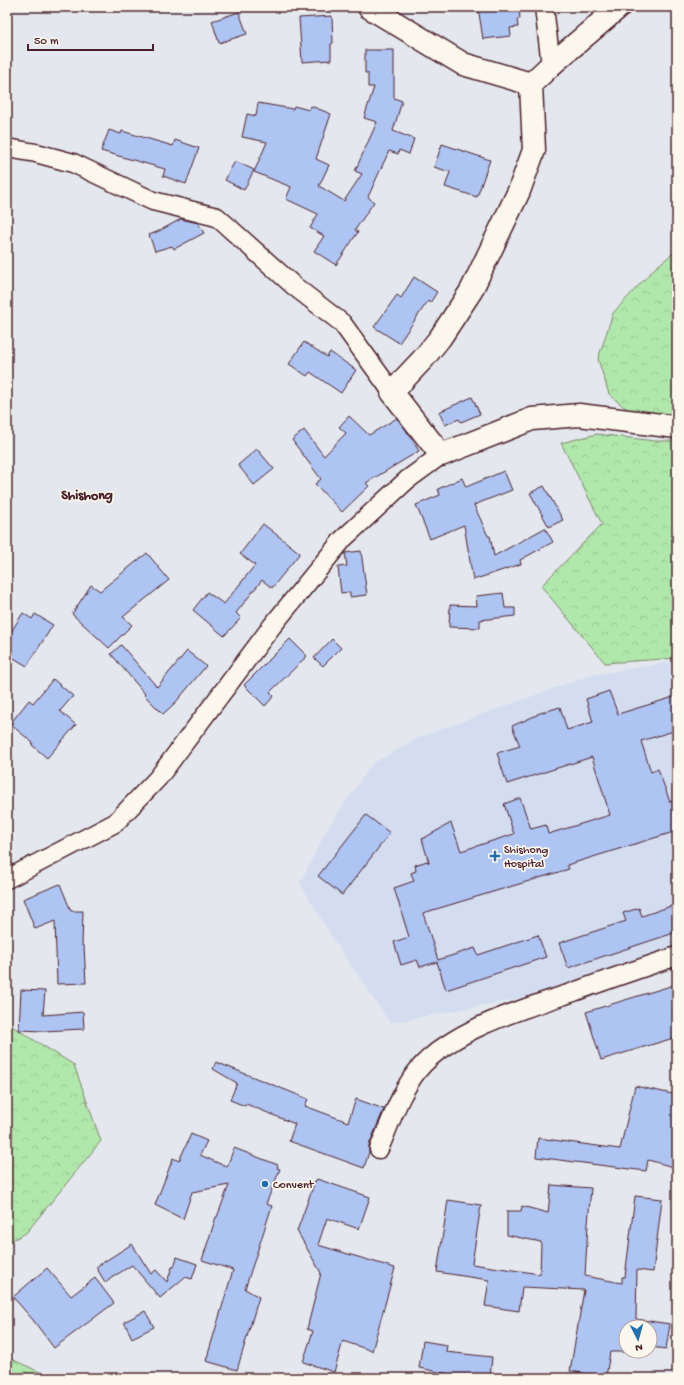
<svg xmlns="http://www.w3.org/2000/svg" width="684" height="1385" font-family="'Gochi Hand',sans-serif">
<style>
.built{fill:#d4ddf0}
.forest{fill:url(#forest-crowns);stroke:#7d846b}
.building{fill:#aec4f3;stroke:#4a1f2b}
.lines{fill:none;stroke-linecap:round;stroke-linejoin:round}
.minor-casing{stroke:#4a1f2b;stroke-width:21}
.tertiary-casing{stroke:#4a1f2b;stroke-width:25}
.minor{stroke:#fbf7ec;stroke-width:18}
.tertiary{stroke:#fbf7ec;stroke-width:22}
.poi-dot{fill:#1f6fb2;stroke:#fbf7ec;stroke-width:1.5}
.labels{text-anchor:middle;stroke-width:3.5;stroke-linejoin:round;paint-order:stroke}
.poi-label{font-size:12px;fill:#4a1f2b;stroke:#fbf7ec;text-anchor:start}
.quarter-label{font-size:14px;font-weight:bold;fill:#4a1f2b;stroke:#fbf7ec}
</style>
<defs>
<pattern id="forest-crowns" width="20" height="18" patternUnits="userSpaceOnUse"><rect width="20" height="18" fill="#b0e8ab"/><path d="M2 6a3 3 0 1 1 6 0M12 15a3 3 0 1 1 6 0" fill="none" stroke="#99c793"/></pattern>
</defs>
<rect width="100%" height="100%" fill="#e4e8ee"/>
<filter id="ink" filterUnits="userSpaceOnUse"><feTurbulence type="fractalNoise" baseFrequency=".025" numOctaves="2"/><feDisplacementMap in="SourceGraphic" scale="8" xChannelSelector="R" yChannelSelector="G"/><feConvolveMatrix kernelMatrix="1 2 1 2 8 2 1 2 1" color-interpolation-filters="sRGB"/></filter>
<g filter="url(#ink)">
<path class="built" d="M677,661V969L390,1023L333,939L300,883L327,829L372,764L422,736L591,675Z"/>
<g class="forest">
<path d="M677,250V419L648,418L624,407L609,394L598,359L613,313L655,268Z"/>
<path d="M597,434L655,441H677V658L605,663L541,586L602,524L561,443Z"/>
<path d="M7,1023L74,1065L101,1141L26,1233L7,1243Z"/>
<path d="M7,1357L53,1378H7Z"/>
</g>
<g class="building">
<path d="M478,7H519L520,19H517L518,27L510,28L511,36L483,39Z"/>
<path d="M239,12L247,34L219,43L212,21Z"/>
<path d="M332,16L333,43L331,44V60L302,62L299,18Z"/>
<path d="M365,50H394V98L402,101L393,131L414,139L409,154L399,150L398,154L389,151L368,197L374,202L355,230L358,232L336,265L314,251L324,236L310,228L318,214L286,199L291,187L254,172L267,142L242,137L247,114L256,116L258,103L293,109L294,106L309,110L311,106L331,114L316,159L329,165L319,186L344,201L362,174L355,171L377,122L364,118L374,87H368V73H365Z"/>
<path d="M109,130L121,134L122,131L173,146L175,140L199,148L186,184L163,176L165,169L101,151Z"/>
<path d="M442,144L490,160L477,197L445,187L450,172L434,167Z"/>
<path d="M235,161L254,170L244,190L225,180Z"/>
<path d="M181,219L198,223L204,233L174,249L172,246L155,251L149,235L159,231Z"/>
<path d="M414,277L437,292L430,303L428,301L399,343L374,327L397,295L401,298Z"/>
<path d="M304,342L327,357L330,352L356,370L341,393L310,372L307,376L289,364Z"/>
<path d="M472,397L480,414L461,422L459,419L445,425L439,412Z"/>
<path d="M349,416L369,435L397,418L406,430L419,451L366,483L369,486L342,512L315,484L321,479L292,440L304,430L324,456L346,433L339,427Z"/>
<path d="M257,449L274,469L254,485L238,465Z"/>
<path d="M504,471L512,490L474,505L488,536H490L494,556L545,528L553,542L520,560L521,564L473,580L464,525L430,539L416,505L440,495L438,489L462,478L466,487Z"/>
<path d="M544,486L563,520L549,527L530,493Z"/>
<path d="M263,524L300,553L272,588L262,580L236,613L241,618L224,636L193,610L207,592L224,604L255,565L240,554Z"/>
<path d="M361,551L367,595L350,597V592L341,593L338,567L347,566L345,553Z"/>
<path d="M147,553L169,580L123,617L132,625L109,648L72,614L91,585L100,591Z"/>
<path d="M503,593L505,608H515V616L480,620V628L449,627L450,605L477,606L476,596Z"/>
<path d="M23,613L32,619L35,614L53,625L27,666L7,654V638Z"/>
<path d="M290,639L307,656L270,692L274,696L265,706L244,685Z"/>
<path d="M332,639L341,648L323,666L314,658Z"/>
<path d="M121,645L157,687L187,651L206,666L176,702L163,714L144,695L145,694L111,654Z"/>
<path d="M53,679L73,696L60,711L76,725L47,758L32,745L33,743L10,724L29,700L33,703Z"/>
<path d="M609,691L618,714L677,696V730L641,741L651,772L658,769L670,802L677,799V831L567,865L569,869L423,913L438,960L475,948L478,955L538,935L546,957L446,990L437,962L420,967L417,960L401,965L394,942L409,937L394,888L414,881L411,873L416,871L415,865L427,861L429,863L422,839L451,823L461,851L514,834L504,804L520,798L531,829L546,825L548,834L610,815L592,757L507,784L497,753L520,746L512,726L537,715V714L560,707L567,730L593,722L586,699Z"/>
<path d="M366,815L390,833L342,895L318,876Z"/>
<path d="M60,884L71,911H83L82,946H84L86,983L57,984L55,921L35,929L23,899Z"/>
<path d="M677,904V932L568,968L559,943L626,921L623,913L639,908L642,916Z"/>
<path d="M677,984V1037L601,1060L586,1012Z"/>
<path d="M21,990L45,991L43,1015L83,1012L84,1029L43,1031L19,1030Z"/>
<path d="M216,1062L308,1099L305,1106L348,1122L356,1099L384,1109L369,1145V1152L364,1168L289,1141L295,1124L246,1104L245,1106L230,1100L237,1083L213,1069Z"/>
<path d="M635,1086L677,1095V1168L648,1160L646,1171L536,1157L538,1138L620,1149Z"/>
<path d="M191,1134L207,1141L200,1155L227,1167L234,1148L278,1165L277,1168L280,1169L266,1204L272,1206L245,1289L259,1297L237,1370L206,1361L233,1270L202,1260L216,1217H217L229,1185L192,1192L183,1219L155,1205L173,1158L179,1161Z"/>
<path d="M317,1179L370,1197L359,1229L327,1218L318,1245L395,1268L372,1351L343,1341L334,1372L303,1362L313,1331L307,1329L321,1273L297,1231L315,1181H316Z"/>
<path d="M551,1185L591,1188L588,1224L585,1276L622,1283V1277H625L635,1196L662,1199L653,1272L637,1270L636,1319L670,1324L666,1349L650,1347V1327H626V1351L636,1352H610L606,1377L570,1371L584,1290L522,1287L519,1311L485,1306L489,1280L437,1272L448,1200L481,1205L472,1264L540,1274L541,1242L507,1235V1211H521L522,1206L548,1213Z"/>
<path d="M132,1244L151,1274L156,1270L167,1282L172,1267H174L177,1257L197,1264L192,1279L185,1277L160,1298L132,1265L105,1282L96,1267Z"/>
<path d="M47,1268L71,1296L95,1278L114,1303L54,1348L33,1320L13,1297Z"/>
<path d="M145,1311L154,1327L132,1338L124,1322Z"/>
<path d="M423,1341L447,1345L446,1352L492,1357L490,1378H449V1374L419,1368Z"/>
</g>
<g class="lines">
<g class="minor-casing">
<g id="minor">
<path d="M544,7L551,65"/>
<path d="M7,148L36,153L73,163L153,201L217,217L294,286L342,323L392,392"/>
<path d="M7,879L115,823L158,778L272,626L343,539L407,480L441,455"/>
<path d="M379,1149C390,1124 400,1092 418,1070C451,1030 522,1009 571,993C606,980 642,968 677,956"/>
</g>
</g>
<g class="tertiary-casing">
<g id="tertiary">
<path d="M369,7L463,64L531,84"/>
<path d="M619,7L551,65L531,84L534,150L519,191L471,291L440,338L423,359L392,392L441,455L532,419L579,415L677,427"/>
</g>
</g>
<use href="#minor" class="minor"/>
<use href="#tertiary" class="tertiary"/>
</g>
</g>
<g class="poi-dot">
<path d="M493 850h4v4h4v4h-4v4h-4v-4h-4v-4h4z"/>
<circle cx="265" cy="1184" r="4"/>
</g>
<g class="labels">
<g class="poi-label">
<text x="504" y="853">Shishong<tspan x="504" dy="14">Hospital</tspan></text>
<text x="273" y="1188">Convent</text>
</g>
<g class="quarter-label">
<text x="87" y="499">Shishong</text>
</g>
</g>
<rect width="684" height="1385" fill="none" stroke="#fbf7ec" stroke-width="24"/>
<rect x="12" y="12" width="660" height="1361" fill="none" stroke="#4a1f2b" stroke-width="1.5" filter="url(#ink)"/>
<g transform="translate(638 1339) rotate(174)"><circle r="19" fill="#fbf7ec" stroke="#b4a19f"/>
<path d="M0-3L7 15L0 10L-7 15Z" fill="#1f6fb2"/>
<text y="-6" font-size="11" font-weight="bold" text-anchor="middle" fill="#4a1f2b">N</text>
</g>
<path d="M28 44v6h125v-6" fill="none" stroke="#4a1f2b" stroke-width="2"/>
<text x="34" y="44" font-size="12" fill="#4a1f2b" stroke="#fbf7ec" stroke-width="3" paint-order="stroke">50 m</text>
</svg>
